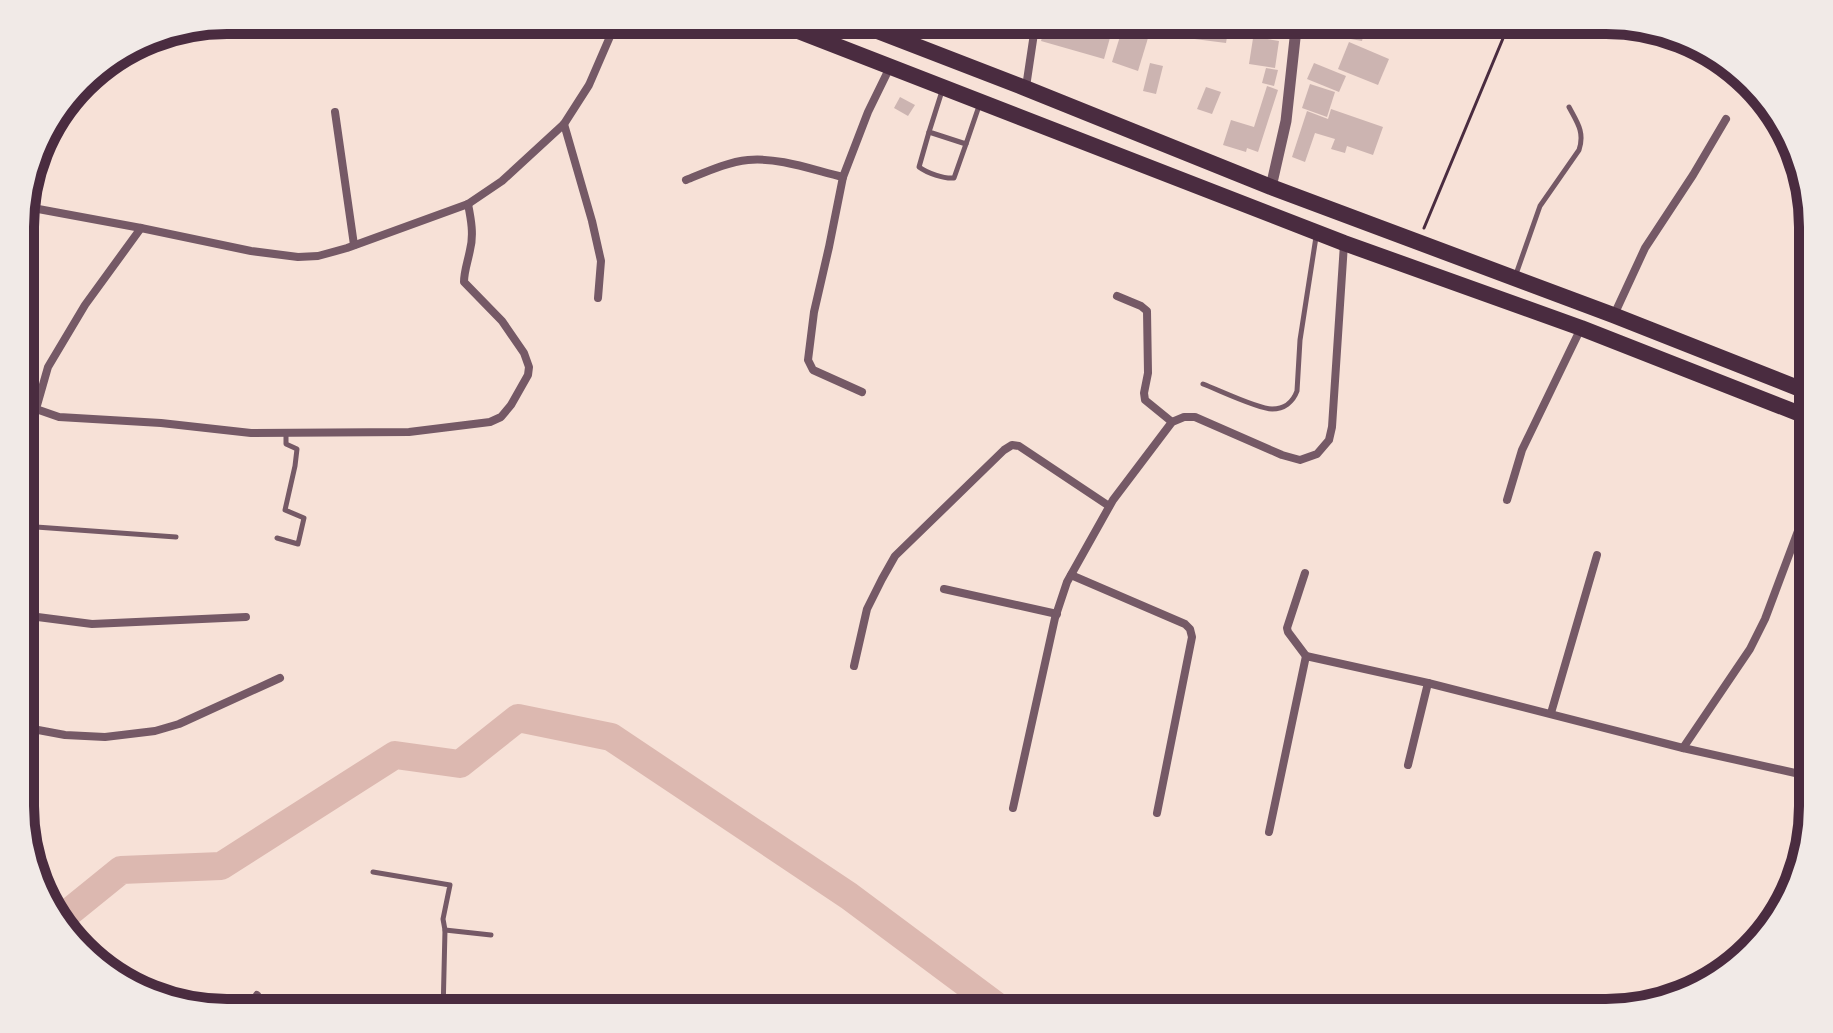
<svg xmlns="http://www.w3.org/2000/svg" width="1833" height="1033" font-family="Mulish,sans-serif">
<style>
.lines{fill:none;stroke-linecap:round;stroke-linejoin:round}
.river{stroke:#dcb8b0;stroke-width:28}
.building{fill:#ccb4b1}
.path{stroke:#4a2c40;stroke-width:3}
.service{stroke:#755966;stroke-width:5}
.minor{stroke:#755966;stroke-width:8}
.tertiary{stroke:#755966;stroke-width:11}
.trunk{stroke:#4a2c40;stroke-width:16}
.rim{fill:none;stroke:#4a2c40;stroke-width:10}
</style>
<rect width="100%" height="100%" fill="#f7e1d7"/>
<g class="lines">
<path class="river" d="M54,918L63,917L121,870L221,866L395,755L460,764L518,718L611,737L849,896L1006,1013"/>
</g>
<g class="building">
<path d="M1047,20H1088L1113,27L1104,59L1041,41Z"/>
<path d="M1128,20H1157L1154,33L1126,27Z"/>
<path d="M1165,20H1195L1229,25L1226,43L1163,35Z"/>
<path d="M1337,20H1367L1362,41L1334,36Z"/>
<path d="M1265,24L1279,26L1277,38L1263,36Z"/>
<path d="M1122,30L1148,38L1138,71L1112,62Z"/>
<path d="M1254,32L1262,34L1261,38L1279,41L1275,68L1249,64Z"/>
<path d="M1349,42L1389,59L1378,85L1338,69Z"/>
<path d="M1150,63L1163,66L1156,94L1143,91Z"/>
<path d="M1314,63L1346,76L1339,92L1307,79Z"/>
<path d="M1266,68L1278,70L1274,86L1262,83Z"/>
<path d="M1310,84L1335,92L1327,117L1302,108Z"/>
<path d="M1267,86L1278,90L1258,152L1247,148L1246,152L1223,145L1231,120L1254,127Z"/>
<path d="M1206,87L1221,92L1212,114L1197,109Z"/>
<path d="M900,97L915,105L908,116L894,108Z"/>
<path d="M1331,109L1383,127L1373,155L1347,146L1345,153L1331,149L1335,139L1315,133L1305,162L1292,157L1307,111L1328,119Z"/>
</g>
<g class="lines">
<path class="path" d="M1424,228L1509,24L1530,20L1546,25L1553,20"/>
<g class="service">
<path d="M942,91L929,132L966,144L979,106"/>
<path d="M929,132L919,167C927,173 944,179 954,178L966,144"/>
<path d="M1515,277L1540,206L1579,150C1585,132 1577,122 1569,107"/>
<path d="M1203,384C1219,390 1258,409 1272,409C1284,409 1293,402 1297,391L1300,340L1316,237"/>
<path d="M22,526L176,537"/>
<path d="M277,538L298,544L304,518L285,510L295,466L297,449L286,444V433"/>
<path d="M373,872L450,885L443,919L445,930L443,1013"/>
<path d="M445,930L491,935"/>
<path d="M1178,999L1195,1013"/>
</g>
<g class="minor">
<path d="M1026,87L1036,20"/>
<path d="M335,112L354,245"/>
<path d="M564,124L592,221L601,261L598,298"/>
<path d="M686,180C706,172 727,162 748,160C779,157 813,170 843,177"/>
<path d="M22,206L141,228L251,251L298,257L318,256L347,248L468,204L502,181L564,124L589,85L615,25L613,20"/>
<path d="M36,209L40,140"/>
<path d="M1117,296L1141,306L1147,311L1148,373L1144,393L1145,400L1172,422"/>
<path d="M1614,315L1645,248L1693,175L1726,119"/>
<path d="M862,392L813,370L808,360L814,312L829,247L843,177L868,112L890,67"/>
<path d="M22,409H36L59,417L161,423L251,433L409,432L490,422L501,417L511,405L528,375L529,367L524,353L502,321L464,282C464,271 468,261 470,250C474,235 471,219 468,204"/>
<path d="M36,409L48,367L85,305L141,228"/>
<path d="M1507,500L1522,450L1581,328"/>
<path d="M1305,573L1287,628L1288,632L1306,656"/>
<path d="M1071,575L1185,624L1190,629L1192,637L1157,813"/>
<path d="M944,589L1057,614"/>
<path d="M22,615L92,624L246,617"/>
<path d="M854,666L867,609L882,579L895,556L1004,450L1012,445L1019,446L1109,506"/>
<path d="M1551,713L1597,555"/>
<path d="M22,727L65,735L105,737L155,731L179,724L280,678"/>
<path d="M1683,748L1750,649L1765,619L1813,491"/>
<path d="M1408,765L1428,683"/>
<path d="M1013,808L1055,618L1067,582L1113,500L1172,422L1184,417H1195L1282,455L1300,460L1317,454L1329,440L1332,427L1344,244"/>
<path d="M1269,832L1306,656L1428,683L1683,748L1813,777"/>
<path d="M248,1013L257,995"/>
<path d="M490,1013L499,1011L506,1013"/>
</g>
<path class="tertiary" d="M1271,187L1286,121L1297,20"/>
<g class="trunk">
<path d="M770,20L1344,243L1581,328L1813,419"/>
<path d="M849,20L1025,88L1271,187L1613,315L1813,394"/>
</g>
</g>
<path d="M0 0H1833V1033H0ZM227 34H1606A193 193 0 0 1 1799 227V806A193 193 0 0 1 1606 999H227A193 193 0 0 1 34 806V227A193 193 0 0 1 227 34Z" fill="#f1eae7" fill-rule="evenodd"/>
<path class="rim" d="M227 34H1606A193 193 0 0 1 1799 227V806A193 193 0 0 1 1606 999H227A193 193 0 0 1 34 806V227A193 193 0 0 1 227 34Z"/>
</svg>
